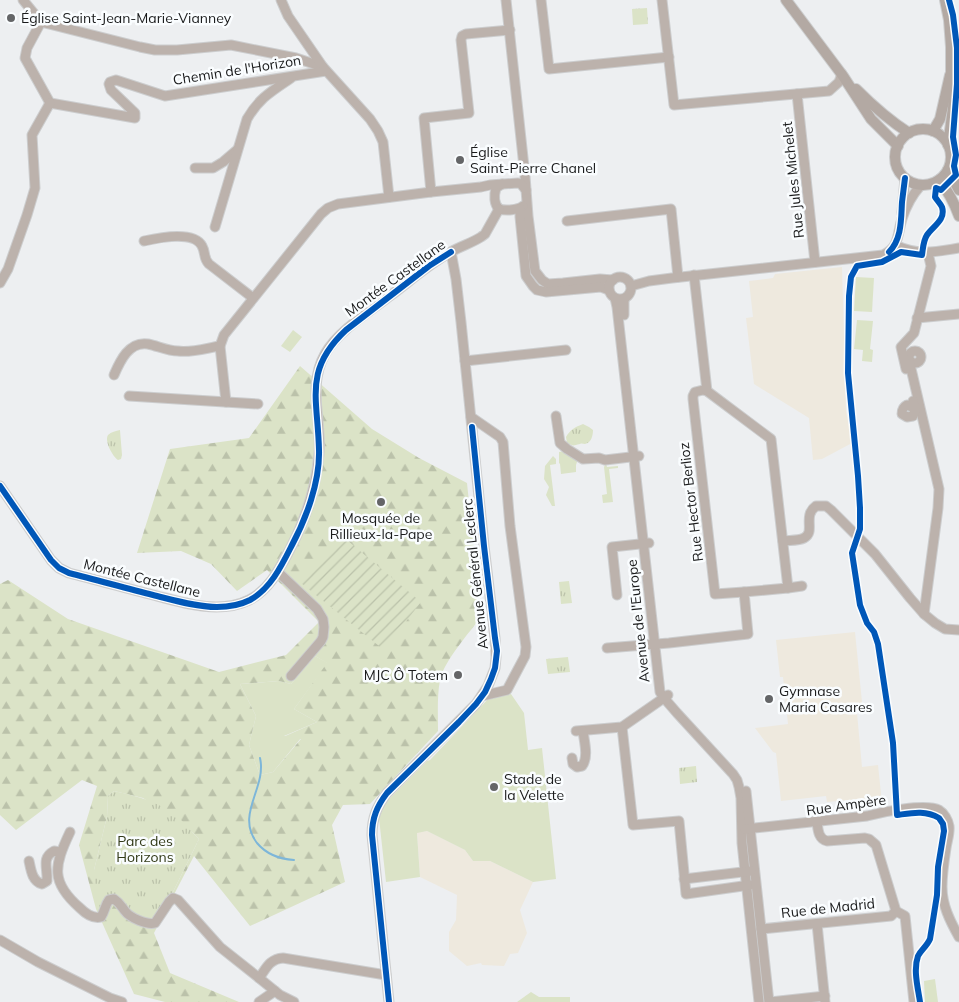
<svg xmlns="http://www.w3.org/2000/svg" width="959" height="1002" font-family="Mulish,sans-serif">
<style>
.education{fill:#eee9de}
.grass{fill:#dbe3c7}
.forest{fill:url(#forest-firs);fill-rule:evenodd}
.park{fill:url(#park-tufts)}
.garden{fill:url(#garden-furrows)}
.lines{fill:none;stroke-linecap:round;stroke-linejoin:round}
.stream{stroke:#7db6d9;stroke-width:2}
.minor-casing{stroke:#cccdce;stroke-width:11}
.major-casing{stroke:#cccdce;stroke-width:12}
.minor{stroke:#bcb2ac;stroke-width:9}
.major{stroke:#b3a9a3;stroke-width:10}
.cycleway-casing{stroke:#fafdff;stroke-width:9}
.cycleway{stroke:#0057b8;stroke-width:6}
.poi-dot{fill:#646567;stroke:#fafdff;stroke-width:2}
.labels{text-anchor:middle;stroke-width:5;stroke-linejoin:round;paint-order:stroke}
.poi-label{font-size:14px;fill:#1a1b1c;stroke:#fafdff;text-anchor:start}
.street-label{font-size:14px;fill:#1a1b1c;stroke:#fafdff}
.park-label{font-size:14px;fill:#323a18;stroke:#fafdff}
</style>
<defs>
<pattern id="forest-firs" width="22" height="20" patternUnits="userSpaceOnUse" patternTransform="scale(1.25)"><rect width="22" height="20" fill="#dbe3c7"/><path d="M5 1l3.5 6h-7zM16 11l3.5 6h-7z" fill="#bbc2aa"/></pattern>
<pattern id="park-tufts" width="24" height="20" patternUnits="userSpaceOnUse" patternTransform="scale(1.25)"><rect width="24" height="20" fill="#dbe3c7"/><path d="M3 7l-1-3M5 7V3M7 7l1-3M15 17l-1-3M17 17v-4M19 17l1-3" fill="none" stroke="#bbc2aa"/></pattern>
<pattern id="garden-furrows" width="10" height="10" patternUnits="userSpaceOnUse" patternTransform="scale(1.25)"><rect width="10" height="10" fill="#dbe3c7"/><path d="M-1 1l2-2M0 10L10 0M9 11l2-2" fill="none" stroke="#bbc2aa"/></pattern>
</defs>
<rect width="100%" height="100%" fill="#edeff1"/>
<g class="education">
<path d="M842,267L846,411L852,443L822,459L813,460L809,418L754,384L746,318L753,317L749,281L773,278L775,274Z"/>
<path d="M855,632L862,702L857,713L862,767L878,765L882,803L864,805V806L861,807L860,799L827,802L826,796L781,801L776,753L773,752L755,728L788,724L783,677H780L776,640Z"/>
<path d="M427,831L465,850L473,861H490L533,882L520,910L527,933L518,953L510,954L504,966L482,965L481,963L467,966L449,951V932L456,920L457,895L420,877L417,832Z"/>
</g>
<g class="grass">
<path d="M856,277L874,278L872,312L854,311Z"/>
<path d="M857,320L873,321L870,349L873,350L872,362L862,361L863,350L854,349Z"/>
<path d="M293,330L302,337L290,352L281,346Z"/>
<path d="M564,451L578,459L576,465V472L561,474L560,464L559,463V452Z"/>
<path d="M553,456L556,459V464L550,465L555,506H552L546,495L549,487L544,479L545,466Z"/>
<path d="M606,463L607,467L618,466V468L609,469L613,502L603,503L602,495L607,494L604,467Z"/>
<path d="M315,656L328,663L294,709L317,722L284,736L301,738L273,772L260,775L249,745L256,716L240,684L279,681L291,684Z"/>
<path d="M511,694L524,713L528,750L542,748L556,879L533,882L490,861H473L465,850L427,831L417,833L420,877L386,882L379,818L385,803L427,761L430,760L489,698Z"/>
<path d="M935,979L938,1002H925L924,981Z"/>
<path d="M531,992L539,997H570V1002H517Z"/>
</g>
<path class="forest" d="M300,366L372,429L419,458L467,483L481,617C469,633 444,661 440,680C437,696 438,714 438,731L370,804L343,805L332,825L345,882L250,926L194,856L154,933L170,973L239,1002H165L134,994L96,909L79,845L97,786L82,780L16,830L0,815V584L8,580L68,619L219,672L286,655L319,622L267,570L237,591L211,564L181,551L137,553L170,449L249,438ZM315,656L327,663L294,709L317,722L283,737L301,739L273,772L260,775L249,745L256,716L240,684L279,681L291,684ZM114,791L143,798L192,832L199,839L172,894L160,907L155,917L126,908C121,896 117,898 105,899L94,870L103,833L107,816L108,796Z"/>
<g class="park">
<path d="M647,8L648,24L633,25L632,9Z"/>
<path d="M583,424L589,427L593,430C593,436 591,443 585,444C583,444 582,443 580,444C573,445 575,447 567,443L566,437C570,430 575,427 583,424Z"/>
<path d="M120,430L122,455L121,459L118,460C113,457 104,441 108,435C111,432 116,431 120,430Z"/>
<path d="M569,581L572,603L561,604L559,582Z"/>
<path d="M568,657L570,672L548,674L546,659Z"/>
<path d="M696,766L697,782L680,784L679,768Z"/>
<path d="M114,791C137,796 163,803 180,819C187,825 192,833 199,839L172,894L160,907L155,917L150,920H145L126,908L123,901L118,898L105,899L100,908L95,891L94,870L103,833L107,816L108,796Z"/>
</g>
<path class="garden" d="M341,535L421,602L384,650L301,583Z"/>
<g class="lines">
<path class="stream" d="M260,758C267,788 235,814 257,843C267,855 279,859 294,860"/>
<g class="minor-casing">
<g id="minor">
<path d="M23,0L41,22L140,47L155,50H177L231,45L296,58L323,67"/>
<path d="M281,0L288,16L323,67L370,119L378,131L383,142L389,197"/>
<path d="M506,0L525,176L528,216L535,271L542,280L548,284L563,283L600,279L613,280"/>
<path d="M541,0L549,69L669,57"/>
<path d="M662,0L674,105L829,91L839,82L842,74"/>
<path d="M41,22L27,48L25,58L50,103"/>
<path d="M951,47L959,48"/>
<path d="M797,94L815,262"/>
<path d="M50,103L135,118V113L111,90L109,84L110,82L116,80L165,96L326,71"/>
<path d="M195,168H213L223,162L237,150"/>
<path d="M431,192L424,118L469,113L461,40L462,36L466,34L510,30"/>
<path d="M499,209C506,211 518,210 523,206"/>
<path d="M499,209C494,204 494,195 496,188L502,184"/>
<path d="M520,209V217L526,276L533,286L537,290L546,292L601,287L609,290"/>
<path d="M902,213L905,178"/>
<path d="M567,221L671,209L678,277"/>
<path d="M215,227L247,119C259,98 272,91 291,78"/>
<path d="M144,241C157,238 194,230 202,246C206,253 203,258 209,264L253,298"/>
<path d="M895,245C919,256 934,252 959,248"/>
<circle cx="620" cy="288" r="11"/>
<path d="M0,283L8,269L27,215L35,188L32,135L50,103"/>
<path d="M631,286L649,281L672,278L883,255C900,247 897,234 902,219C906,206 912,195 921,185"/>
<path d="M615,298L617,307L660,692L664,698L677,713L733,774L737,780L739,787L741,798L742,843L759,1002"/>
<path d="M624,299V315"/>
<path d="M917,318L959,314"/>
<circle cx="915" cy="357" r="6"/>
<path d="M909,360L939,489L938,508L924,614"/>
<path d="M465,361L566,350"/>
<path d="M906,369L901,347L914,333L931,266L928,253"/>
<path d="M114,375C120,361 129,341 148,344C158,346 167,351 178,351C191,353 207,348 220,346"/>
<path d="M707,391L703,390L695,392L693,396V399L715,594L744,592"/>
<path d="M129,396L258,404"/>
<path d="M913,401L915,410L913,416L907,417L902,414C902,409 903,407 907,405L912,407L915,410"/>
<path d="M226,402L220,346L224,335L321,214L328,208L338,204L431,192L481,187L490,185L518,183L521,184L526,190"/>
<path d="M556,416L560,443L567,449L583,459L599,458L605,460L639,456"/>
<path d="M471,417L500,437L503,442L510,526L526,647L525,656L507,690L482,696"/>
<path d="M0,486L51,560L59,568L69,573C97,580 125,588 153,595C173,600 195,607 216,607C227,607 239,605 249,600C269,590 279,570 289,551C305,521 316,489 319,454C322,420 307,386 325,354C338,331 369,312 390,296C410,281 429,264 451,252C461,246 472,243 481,237L485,234L499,209"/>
<path d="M783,541C789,540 798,541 804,538C816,532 802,516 816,506H826L831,510L875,554L910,598L924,614L935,623L945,629L959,630"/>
<path d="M278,572L317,609L323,619L324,627L323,637L321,641L291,676"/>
<path d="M788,588L802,586"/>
<path d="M617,595L612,547L649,543"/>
<path d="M607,648L669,643L748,634L744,592L788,588L771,439L707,391L694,275"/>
<path d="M622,727L633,825L679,821L686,894L750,885"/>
<path d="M576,731L622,727L668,695"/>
<path d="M572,758L573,764L577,767L582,766C589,757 584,741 583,731"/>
<path d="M746,791L769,1002"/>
<path d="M817,822C818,829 818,839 827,841L865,838L869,839L876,845L896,911L905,916L914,1002"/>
<path d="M745,829L867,816C882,812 926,803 939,810C944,813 948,820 949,826C950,833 947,841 946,848C944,861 942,874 942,887C942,905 950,921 959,937"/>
<path d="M70,832C54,866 50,882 80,908C86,914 93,919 101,917C105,911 105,905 109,900L114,899C120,903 121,906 125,911C130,918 147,925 155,923L169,902L173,898L178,900L220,947L259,978C266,969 269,959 283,958L386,975"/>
<path d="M29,861C31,870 32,881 42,884L47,881C48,868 41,858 54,851L60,852"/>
<path d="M684,879L751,871"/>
<path d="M817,924L825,1002"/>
<path d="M761,929L891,916L896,911"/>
<path d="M0,940L38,962L110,998L122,1002"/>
<path d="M259,978L280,995L294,1002"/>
<path d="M259,1002L275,991"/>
<path d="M389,1002L372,835C372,818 377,806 387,793L476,704L488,686L495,668L496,657L495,638L484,546L461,322L456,279L451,252"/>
<path d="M770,1002L825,996"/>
</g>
</g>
<g class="major-casing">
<g id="major">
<path d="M786,0L843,76L871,119L898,146"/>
<path d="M945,0L949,20L951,47V71L954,88L953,108L948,145"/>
<path d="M856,89C873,106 890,121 909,133"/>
<circle cx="923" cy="157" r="28"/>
<path d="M933,131L940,119L950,75"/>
<path d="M948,170L959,190"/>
<path d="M939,180C948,191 954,202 959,216"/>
</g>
</g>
<use href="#minor" class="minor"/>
<use href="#major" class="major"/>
<g class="cycleway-casing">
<g id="cycleway">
<path d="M889,252C902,239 901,219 902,202C903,194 904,186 905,178"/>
<path d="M0,486L51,560L59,568L69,573C97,580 125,588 153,595C173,600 196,607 217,607C228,607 240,605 250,600C270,589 281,567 291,547C306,519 320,482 319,450C318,399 303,370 346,330L429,266L451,252"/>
<path d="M389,1002L372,835C372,818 377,806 387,793L459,722L476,704L485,692L491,679L495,668L497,651L495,638L484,546L472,427"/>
<path d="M920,1002C918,988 913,970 918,956C921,950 927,946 930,939L937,895L938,867L944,831L943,824L939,818C925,810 912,813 897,815L893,743L878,644L874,632L867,623L860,605L852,553L860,529V508L858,476L848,373L849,296L851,277L857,266L882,262L901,252L922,255C923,249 923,241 927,235C933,226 946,220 942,207C940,203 937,200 935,197L936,188L941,190L956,175L954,166L956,155L953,137L957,84V48L953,15L949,0"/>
</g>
</g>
<use href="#cycleway" class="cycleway"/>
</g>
<g class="poi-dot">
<circle cx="11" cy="18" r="5"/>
<circle cx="460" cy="160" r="5"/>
<circle cx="381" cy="502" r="5"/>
<circle cx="458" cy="675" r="5"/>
<circle cx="769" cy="699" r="5"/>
<circle cx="494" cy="787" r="5"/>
</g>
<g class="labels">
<g class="poi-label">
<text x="21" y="23">Église Saint-Jean-Marie-Vianney</text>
<text x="470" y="157">Église<tspan x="470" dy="16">Saint-Pierre Chanel</tspan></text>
<text x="381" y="523" text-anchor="middle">Mosquée de<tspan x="381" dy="16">Rillieux-la-Pape</tspan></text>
<text x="448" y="680" text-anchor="end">MJC Ô Totem</text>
<text x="779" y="696">Gymnase<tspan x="779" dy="16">Maria Casares</tspan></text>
<text x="504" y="784">Stade de<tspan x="504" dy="16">la Velette</tspan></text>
</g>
<g class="street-label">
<text transform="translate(237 70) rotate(-9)" y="5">Chemin de l'Horizon</text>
<text transform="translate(793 180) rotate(-96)" y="5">Rue Jules Michelet</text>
<text transform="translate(395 278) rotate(-36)" y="5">Montée Castellane</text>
<text transform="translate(691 502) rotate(-97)" y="5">Rue Hector Berlioz</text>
<text transform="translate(475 574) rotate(-96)" y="5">Avenue Général Leclerc</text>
<text transform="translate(142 578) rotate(14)" y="5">Montée Castellane</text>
<text transform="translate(638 621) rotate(-96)" y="5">Avenue de l'Europe</text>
<text transform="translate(846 805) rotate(-8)" y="5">Rue Ampère</text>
<text transform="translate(828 908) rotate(-6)" y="5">Rue de Madrid</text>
</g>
<g class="park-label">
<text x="145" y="846">Parc des<tspan x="145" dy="16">Horizons</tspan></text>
</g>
</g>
</svg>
